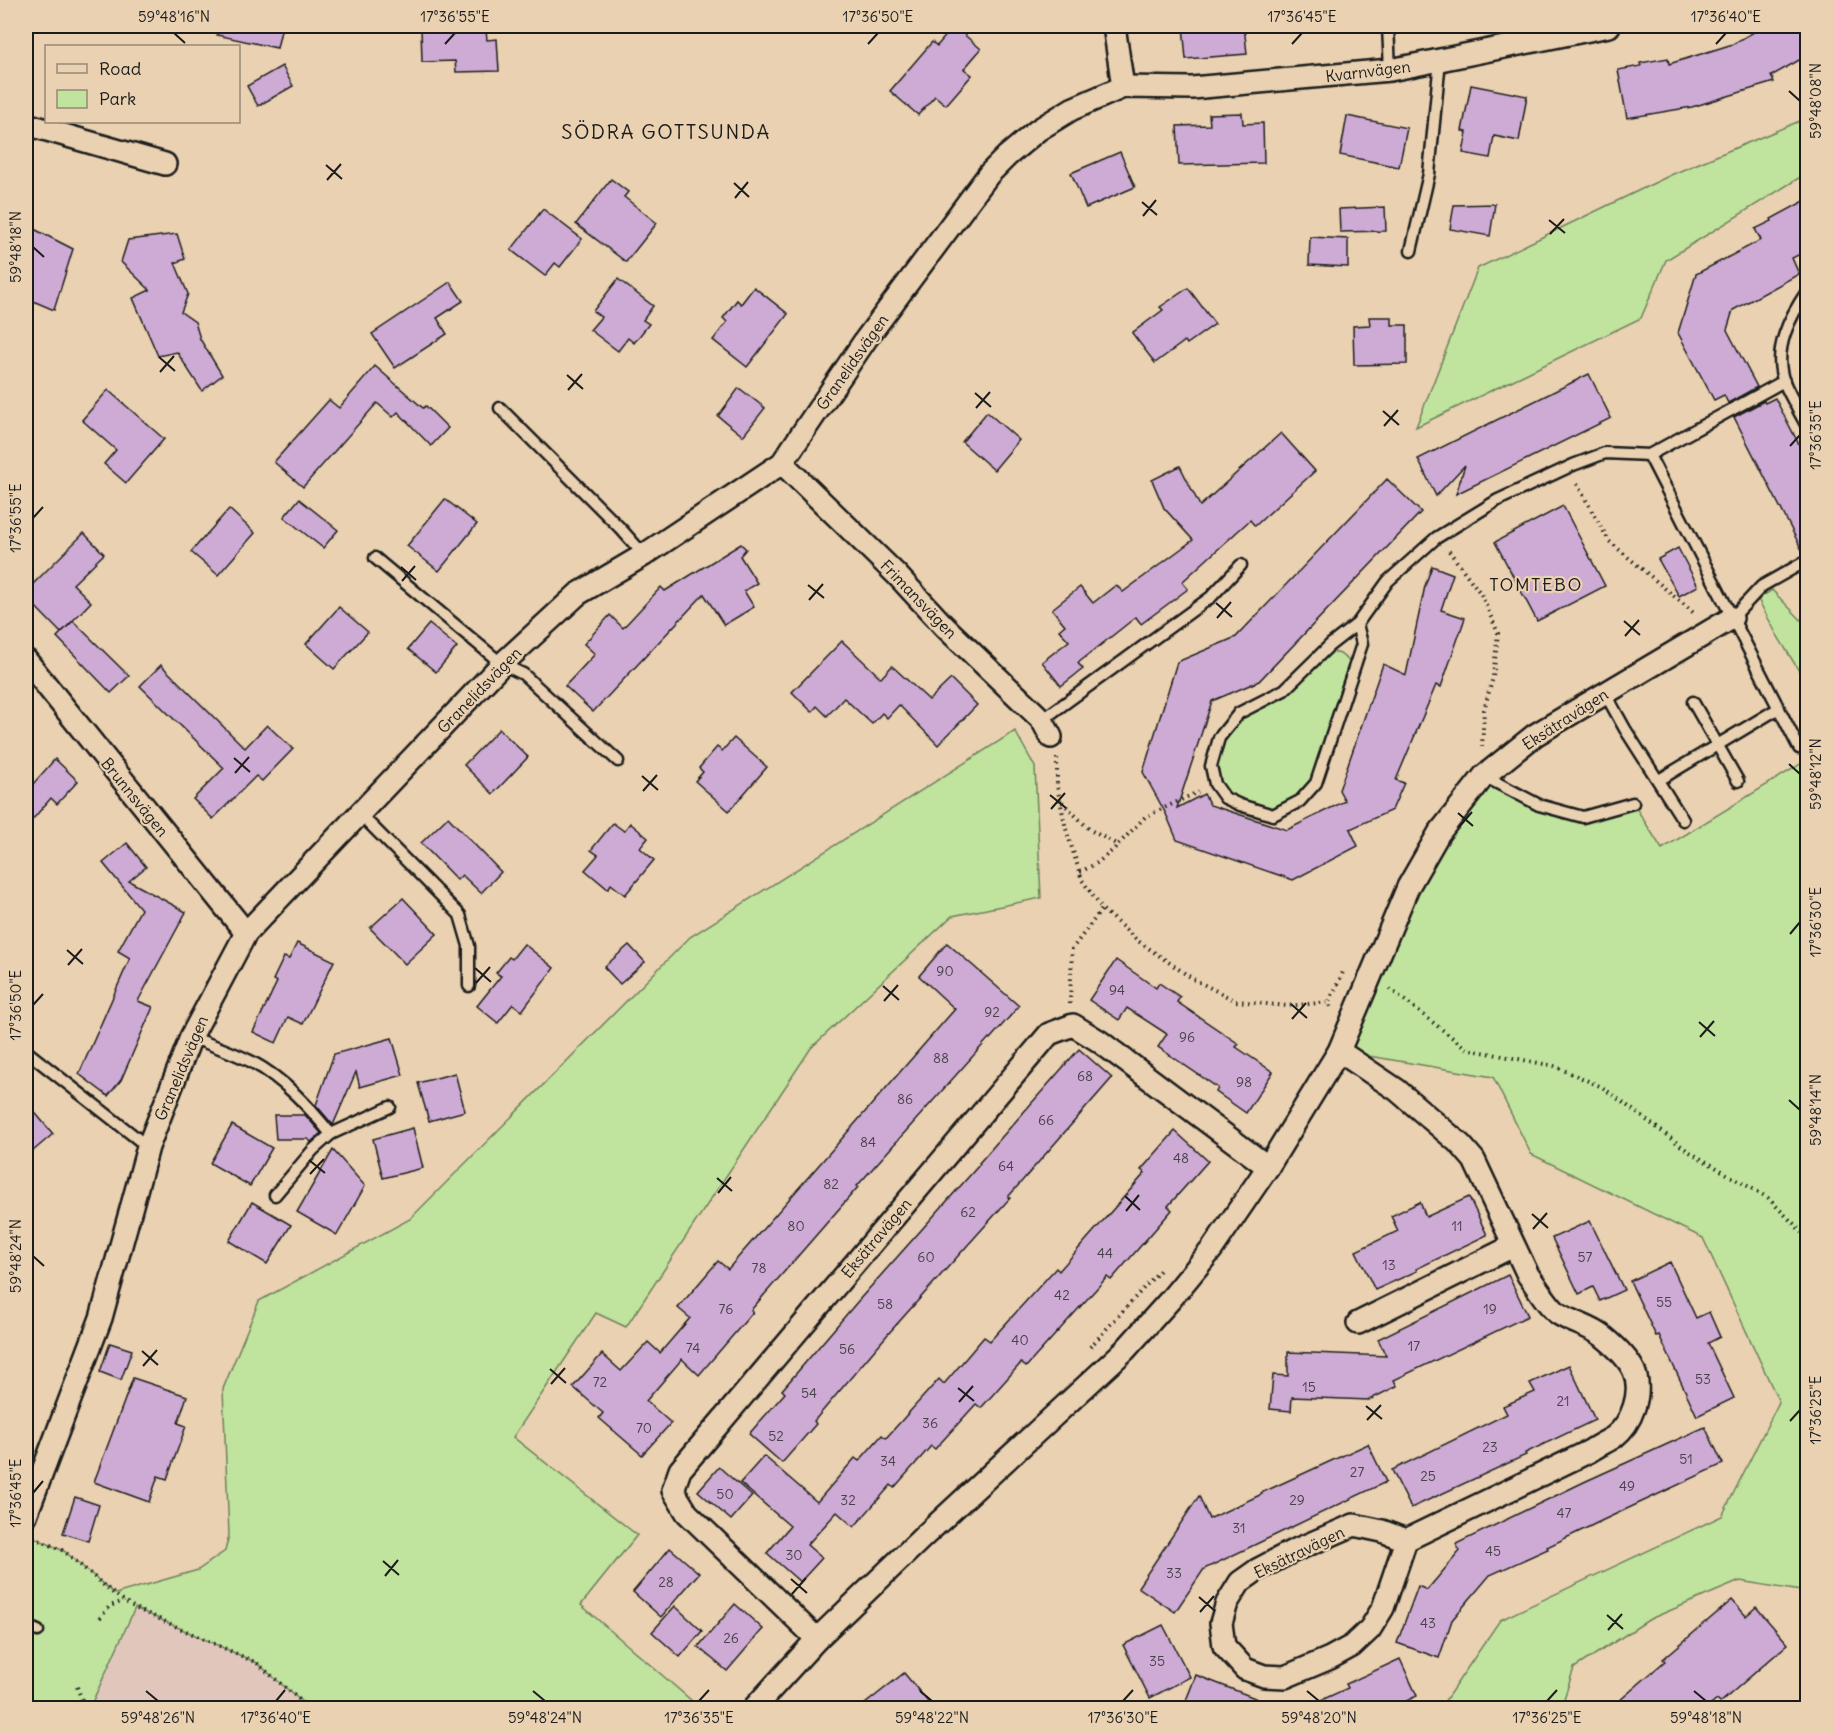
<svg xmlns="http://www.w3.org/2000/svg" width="1833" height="1734" font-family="Delius,sans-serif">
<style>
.built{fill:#e1c6bc}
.green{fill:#c0e39d;stroke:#6e805c;stroke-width:1.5}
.building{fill:#ceabd5;stroke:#1c1c1c;stroke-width:1.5}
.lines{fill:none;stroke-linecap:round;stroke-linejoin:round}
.lane-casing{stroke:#1c1c1c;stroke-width:15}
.street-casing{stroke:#1c1c1c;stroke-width:26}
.path{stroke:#1c1c1c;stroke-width:4;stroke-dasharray:1.5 4.5;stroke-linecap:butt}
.lane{stroke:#e9d1b1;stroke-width:10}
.street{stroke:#e9d1b1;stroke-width:21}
.ticks{fill:none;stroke:#1c1c1c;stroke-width:2}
.labels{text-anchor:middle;stroke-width:4.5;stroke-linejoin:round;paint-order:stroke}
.number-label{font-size:14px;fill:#48404a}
.street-label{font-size:16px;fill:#1c1c1c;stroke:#e9d1b1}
.neighbourhood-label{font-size:18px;letter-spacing:1.5px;fill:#1c1c1c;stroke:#e9d1b1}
.quarter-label{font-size:20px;letter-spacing:1.5px;fill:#1c1c1c;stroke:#e9d1b1}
.neatline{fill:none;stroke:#1c1c1c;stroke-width:2}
.ticks-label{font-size:15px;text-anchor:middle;fill:#1c1c1c}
</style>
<rect width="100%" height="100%" fill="#e9d1b1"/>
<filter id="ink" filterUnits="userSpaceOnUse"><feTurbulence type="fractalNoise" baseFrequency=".0167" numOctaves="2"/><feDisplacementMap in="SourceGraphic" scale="12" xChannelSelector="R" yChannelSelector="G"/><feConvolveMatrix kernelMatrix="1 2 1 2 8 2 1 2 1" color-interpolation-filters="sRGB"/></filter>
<g filter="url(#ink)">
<path class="built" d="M135,1608L257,1663L309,1708H91V1706Z"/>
<g class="green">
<path d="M1807,118V173L1666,260L1641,318L1416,427L1478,268L1673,174Z"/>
<path d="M1772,590L1807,626V684L1777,635L1758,599Z"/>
<path d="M1325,649L1340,654L1354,665L1316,783L1273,815L1240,805L1215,784L1219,738L1239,713L1284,690Z"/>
<path d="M1015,731L1035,767L1041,898L952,916L811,1048L626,1327L596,1313L513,1437L637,1535L581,1605L700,1708H309L257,1663L135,1608L91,1705V1708H26V1534L64,1551L115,1594L198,1570L225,1551L229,1535L223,1389L259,1301L410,1219L690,937Z"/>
<path d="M1807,760V1592L1740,1581L1650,1619L1574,1668L1561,1708H1440L1500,1620L1722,1516L1779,1402L1703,1238L1531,1154L1493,1077L1339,1051L1385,938L1484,776L1539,805L1583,817L1633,803L1662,849Z"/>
</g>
<g class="building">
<path d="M218,26H282L277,48L217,35Z"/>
<path d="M421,26H469V32L486,31L487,40L497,39L499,71L456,72L455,61L422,62Z"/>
<path d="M954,26L981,49L964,69L972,75L946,105L935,96L918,115L890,91L932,42L937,46Z"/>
<path d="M1183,26H1244L1247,54L1186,59Z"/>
<path d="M1764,26H1808V55L1771,76L1774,82L1692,107L1627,118L1618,70L1641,66L1640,63L1668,58L1669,64L1733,44Z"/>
<path d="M282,66L293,86L258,106L247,86Z"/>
<path d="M1471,85L1527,96L1519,141L1494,136L1490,158L1463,153L1467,132L1462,131Z"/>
<path d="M1242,113L1243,124L1263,123L1264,163L1179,165L1177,126L1210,125L1209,114Z"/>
<path d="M1347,116L1407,128L1399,167L1340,155Z"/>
<path d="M1120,152L1135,187L1086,208L1071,173Z"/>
<path d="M611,179L628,192L624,197L657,223L626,262L576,224Z"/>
<path d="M1808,199V250L1792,258L1799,274L1733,310L1727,330L1757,387L1728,403L1724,395L1714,400L1678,333L1696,274L1761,240L1755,229L1772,221L1771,219Z"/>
<path d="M1495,204L1490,236L1450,229L1454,205Z"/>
<path d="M1385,207L1386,231L1340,232L1339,209Z"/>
<path d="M543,209L582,239L560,267L555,263L545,276L511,250Z"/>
<path d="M34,229L73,249L54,310L26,298V250Z"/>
<path d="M177,234L185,259L175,263L188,294L181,312L195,322L200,339L222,375L202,391L177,352L158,356L133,298L150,290L121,262L128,240Z"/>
<path d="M1310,237L1348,239V267L1309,265Z"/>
<path d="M618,279L653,306L643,320L649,324L634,343L628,338L618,351L590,330L601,317L593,311Z"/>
<path d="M450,282L463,301L437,318L447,334L395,368L372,334Z"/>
<path d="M754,287L788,314L747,367L713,340L727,322L723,318L737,300L741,304Z"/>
<path d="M1188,288L1215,324L1187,344L1185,341L1155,363L1132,333L1163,310L1160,307Z"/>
<path d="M1369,317H1392V325H1407V364L1354,365L1353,326L1370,325Z"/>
<path d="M375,366L423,408L426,406L448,428L431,446L398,412L393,417L377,403L303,487L274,462L329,400L339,408Z"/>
<path d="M1589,374L1611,418L1456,494L1465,465L1436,496L1418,459Z"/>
<path d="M739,388L765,408L743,436L718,416Z"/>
<path d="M108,390L164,439L126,483L104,464L116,450L82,420Z"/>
<path d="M1775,398L1808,462V553L1804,554L1734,417L1764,401L1765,403Z"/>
<path d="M987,412L1019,440L994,470L962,442Z"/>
<path d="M1281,433L1315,471L1255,526L1250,520L1182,582L1188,589L1141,624L1136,617L1078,663L1083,669L1061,686L1042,662L1069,641L1059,630L1065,625L1052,609L1080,587L1093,603L1116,585L1123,592L1193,540L1164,508L1152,480L1180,466L1200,506Z"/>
<path d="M1387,479L1421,512L1259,681L1212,701L1177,808L1204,794L1210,805L1287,830L1345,801L1339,790L1383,664L1406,675L1425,586L1432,566L1453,574L1441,610L1465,618L1441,687L1436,685L1396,780L1404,783L1392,810L1350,829L1358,846L1293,880L1177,840L1166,814L1143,772L1177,662L1236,637Z"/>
<path d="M299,499L338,530L323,548L284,517Z"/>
<path d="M445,499L477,524L439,571L407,546Z"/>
<path d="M1563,506L1605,586L1537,621L1495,542Z"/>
<path d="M229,509L255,533L218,575L191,552Z"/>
<path d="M84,533L104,554L73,584L91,602L61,633L26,597V591Z"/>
<path d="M741,544L746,549L740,556L757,583L744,591L754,607L724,625L704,594L593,712L565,686L595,654L584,644L610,615L623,628L661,587L665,591Z"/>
<path d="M1678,548L1698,586L1679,596L1658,559Z"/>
<path d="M339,607L368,632L334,669L306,644Z"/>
<path d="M73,621L129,676L111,693L57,637Z"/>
<path d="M429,624L457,647L436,672L408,649Z"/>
<path d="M842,641L881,678L892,666L929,700L951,679L977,705L938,745L899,705L887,718L882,713L872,724L844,698L827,716L817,706L812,712L792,692Z"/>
<path d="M161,665L245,748L267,725L293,749L262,781L256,776L213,819L193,799L224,768L140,686Z"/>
<path d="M499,729L528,757L493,794L464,765Z"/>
<path d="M734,738L767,767L729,811L695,781L703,772L699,768L717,747L722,751Z"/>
<path d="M55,759L78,781L57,804L51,798L26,827V792Z"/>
<path d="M448,817L501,872L481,893L462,875L457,880L421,843Z"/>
<path d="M613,823L624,831L630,823L648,838L640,848L654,860L625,895L611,884L608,889L585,870L598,855L591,850Z"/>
<path d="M127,843L146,867L129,881L186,912L138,1001L153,1007L121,1080L108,1096L79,1074L130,958L118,951L141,909L103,863Z"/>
<path d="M403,898L437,934L405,964L370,928Z"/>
<path d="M297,943L334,961L303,1024L288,1017L276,1043L253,1032L277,982L273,980L284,957L289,959Z"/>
<path d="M947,943L1019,1006L990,1039L989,1038L857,1186L858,1187L751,1310L753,1312L699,1375L682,1359L646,1401L671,1423L642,1455L599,1418L603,1413L573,1387L602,1354L621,1371L648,1342L660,1353L690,1318L678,1308L718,1261L728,1269L955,1009L919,976Z"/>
<path d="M524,944L554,968L522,1011L513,1004L498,1023L477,1006L501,976L496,973L509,957L512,959Z"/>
<path d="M629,945L645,962L620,984L604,967Z"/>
<path d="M1116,960L1156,988L1159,983L1180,997L1177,1002L1239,1044L1236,1047L1273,1072L1246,1113L1216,1092L1218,1088L1158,1047L1167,1034L1127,1008L1119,1020L1089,1000Z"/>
<path d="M392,1038L403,1075L360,1087L356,1072L333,1125L316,1105L334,1054Z"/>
<path d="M1079,1049L1112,1078L1008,1197L1010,1198L888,1334L814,1421L816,1424L782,1463L749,1434L785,1393L782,1390L858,1301L980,1164L979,1163Z"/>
<path d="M455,1073L465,1111L429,1121L418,1083Z"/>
<path d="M26,1102L53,1134L26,1157Z"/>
<path d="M274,1115H305L321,1133L311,1142L308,1139H276Z"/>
<path d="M232,1125L272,1148L250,1186L210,1163Z"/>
<path d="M413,1128L423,1168L383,1178L373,1139Z"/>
<path d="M1175,1131L1208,1161L1168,1206L1172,1210L1111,1280L1107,1277L1026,1367L1021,1363L981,1408L976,1404L935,1449L931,1446L894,1488L891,1485L854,1527L837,1512L807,1545L822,1558L800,1582L767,1553L790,1526L740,1483L764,1456L817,1502L855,1458L859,1461L882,1435L886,1438L939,1379L944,1384L984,1337L990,1341L1056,1268L1059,1271L1145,1173L1141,1170Z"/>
<path d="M333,1150L365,1186L337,1235L297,1212Z"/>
<path d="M1469,1197L1487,1235L1416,1269L1417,1271L1375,1290L1356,1251L1398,1231L1391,1216L1420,1202L1426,1217Z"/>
<path d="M252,1202L291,1225L267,1264L229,1241Z"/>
<path d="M1590,1221L1624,1290L1600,1301L1593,1287L1579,1294L1552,1238Z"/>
<path d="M1670,1262L1696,1318L1709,1312L1720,1337L1708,1343L1734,1398L1697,1416L1659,1335L1656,1336L1630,1281Z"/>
<path d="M1508,1275L1528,1316L1394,1380L1397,1386L1369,1400L1292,1397L1291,1411L1270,1409L1273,1375L1288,1376V1352L1386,1356L1378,1339Z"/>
<path d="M110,1343L132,1350L121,1380L100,1372Z"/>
<path d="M1569,1365L1595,1420L1525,1453L1526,1455L1411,1508L1392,1470L1507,1414L1503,1406L1535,1392L1530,1383Z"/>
<path d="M133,1378L187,1396L178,1423L186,1426L167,1479L158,1476L149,1502L94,1482Z"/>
<path d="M1705,1427L1723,1464L1601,1521L1547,1547L1548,1549L1490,1575L1452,1620L1439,1658L1397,1643L1418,1586L1427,1590L1460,1551L1456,1544L1584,1482Z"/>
<path d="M1368,1444L1386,1482L1204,1569L1175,1612L1138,1587L1199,1496L1209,1519L1262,1494L1261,1493Z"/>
<path d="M719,1467L752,1496L731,1520L698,1491Z"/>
<path d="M75,1497L99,1505L88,1541L63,1533Z"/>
<path d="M670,1548L699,1573L661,1617L633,1592Z"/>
<path d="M1732,1600L1746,1616L1756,1607L1788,1644L1720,1703L1717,1700L1707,1708H1611L1665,1661L1663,1659Z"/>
<path d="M735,1604L763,1629L727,1671L698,1647Z"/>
<path d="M675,1606L702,1631L680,1657L652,1632Z"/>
<path d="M1163,1625L1190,1677L1150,1698L1123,1645Z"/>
<path d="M1400,1659L1417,1696L1391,1708H1304L1348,1688L1346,1684Z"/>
<path d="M904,1673L933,1708H860Z"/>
<path d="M1196,1675L1278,1707V1708H1183Z"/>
</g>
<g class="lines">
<g class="lane-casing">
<g id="lane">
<path d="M1388,26L1390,70"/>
<path d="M1411,251L1429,174L1440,60"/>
<path d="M1808,290C1790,316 1772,350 1784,382C1791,398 1800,413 1808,428"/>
<path d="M500,408L621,529L644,555"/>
<path d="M1649,455L1799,748"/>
<path d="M375,558L502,664L523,674L618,761"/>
<path d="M1732,618L1762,586L1808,560"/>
<path d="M1357,624L1330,645L1284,690L1239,713L1219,738L1211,766L1215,784L1225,798L1240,805L1273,815L1300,801L1316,783L1362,644L1357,624L1388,581L1436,538L1498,500L1573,465L1605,453L1649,455L1784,381"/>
<path d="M1605,693L1625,729L1683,820"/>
<path d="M1693,702L1738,781"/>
<path d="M1042,720L1211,597L1241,565"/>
<path d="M1484,776L1539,805L1583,817L1633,803"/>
<path d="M1659,780L1779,708"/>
<path d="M360,814L460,915L469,946V986"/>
<path d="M191,1037C211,1045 233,1052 252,1062C284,1079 309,1107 331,1134L390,1107"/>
<path d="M26,1051L148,1147"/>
<path d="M275,1195L313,1150L331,1134"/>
<path d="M26,1626L38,1631"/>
</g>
</g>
<g class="street-casing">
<g id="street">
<path d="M1114,26L1123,87"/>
<path d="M26,124L165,164"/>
<path d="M782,463L897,575L944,626L1042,720L1051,737"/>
<path d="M26,660L246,933"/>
<path d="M1339,1051L1397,1090L1461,1145L1474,1160L1528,1275C1535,1284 1550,1309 1559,1314C1573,1323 1590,1326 1604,1337C1615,1346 1628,1358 1634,1371C1643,1393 1632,1423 1614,1437C1606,1442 1597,1446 1590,1451L1406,1540L1382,1531L1354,1525L1291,1552L1257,1570L1240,1582L1227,1603L1221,1623L1224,1646L1245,1669L1264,1676L1285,1677L1330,1658L1352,1646L1370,1629L1383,1608L1406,1540"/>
<path d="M1358,1323L1513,1246"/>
<path d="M26,1515L101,1318L148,1147L191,1037L246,933L502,664L578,594L644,555L782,463L866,339L989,174L1007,156L1038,130L1072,109L1123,87L1192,88L1390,70L1609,26"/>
<path d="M817,1639L687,1513L673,1490L680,1470L1049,1034L1073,1025L1099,1041L1268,1167"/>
<path d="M754,1708L817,1639L923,1537L1125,1350L1170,1300L1212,1249L1268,1167L1339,1051L1408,887L1439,833L1484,776L1535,735L1732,618"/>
</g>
</g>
<g class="path">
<path d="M1577,484L1609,541L1695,614"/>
<path d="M1449,551L1481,594L1498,633L1493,677L1484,710L1482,747"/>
<path d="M1057,758V786L1060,800L1066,829L1082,880L1102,909L1138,941L1193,979L1236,1001L1287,1006L1330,1002"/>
<path d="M1062,802L1090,830L1118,845"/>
<path d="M1080,872L1097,863L1113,850L1145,817L1198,792"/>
<path d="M1390,989L1467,1049L1554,1066L1602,1087L1688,1151L1768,1198L1808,1238"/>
<path d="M1070,1004L1072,949L1102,909"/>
<path d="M1330,1007L1329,1002L1344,970"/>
<path d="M1090,1347L1162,1268"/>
<path d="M34,1538L64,1551L114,1594L135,1608L257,1663L309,1708"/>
<path d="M100,1618L110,1606L124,1601"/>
<path d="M77,1687L85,1708"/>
</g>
<use href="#lane" class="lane"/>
<use href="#street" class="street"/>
</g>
</g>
<path class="ticks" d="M174,33L185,43M445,44L455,33M868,44L878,33M1292,44L1302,33M1716,44L1726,33M1789,91L1800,101M326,165L342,179M327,180L341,164M734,183L749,197M735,198L748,182M1142,202L1157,215M1143,216L1156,200M1549,220L1565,233M1550,234L1564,219M33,247L44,257M159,357L175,371M160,372L174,356M567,375L583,389M568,390L582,374M975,393L991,407M976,408L990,392M1383,411L1399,425M1384,426L1398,410M1790,446L1800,435M33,518L43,507M401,567L416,580M402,581L415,566M808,585L824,598M809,600L823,584M1216,603L1232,617M1217,618L1231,602M1624,621L1640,635M1625,636L1639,620M234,758L250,772M1789,764L1800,774M235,773L249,757M642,776L658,790M643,791L657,775M1050,795L1066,808M1051,809L1065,793M1458,813L1473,826M1459,827L1472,812M1790,934L1800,922M67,950L83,964M68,965L82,949M475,968L491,982M476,983L490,967M883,986L899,1000M884,1001L898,985M1291,1004L1307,1018M33,1005L43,994M1292,1019L1306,1003M1699,1022L1715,1036M1700,1037L1714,1021M1789,1100L1800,1110M309,1160L325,1173M310,1174L324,1159M717,1178L732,1191M718,1193L731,1177M1125,1196L1140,1210M1126,1211L1139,1195M1532,1214L1548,1228M1533,1229L1547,1213M33,1256L44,1266M142,1351L158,1365M143,1366L157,1350M550,1369L566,1383M551,1384L565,1368M958,1388L974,1401M959,1402L973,1386M1366,1406L1382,1419M1367,1420L1381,1405M1790,1421L1800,1410M33,1493L43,1481M383,1561L399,1575M385,1576L398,1560M791,1579L807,1593M792,1594L806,1578M1199,1597L1215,1611M1200,1612L1214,1596M1607,1615L1623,1629M1608,1630L1622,1614M146,1691L158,1701M533,1691L545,1701M920,1691L932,1701M1307,1691L1319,1701M1694,1691L1706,1701M276,1701L285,1690M699,1701L709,1690M1123,1701L1133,1690M1547,1701L1557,1690"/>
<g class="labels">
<g class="number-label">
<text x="945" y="976">90</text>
<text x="1117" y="995">94</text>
<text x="992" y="1017">92</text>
<text x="1187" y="1042">96</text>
<text x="941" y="1063">88</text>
<text x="1085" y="1081">68</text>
<text x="1244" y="1087">98</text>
<text x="905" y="1104">86</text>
<text x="1046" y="1125">66</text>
<text x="868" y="1147">84</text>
<text x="1181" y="1163">48</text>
<text x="1006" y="1171">64</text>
<text x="831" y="1189">82</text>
<text x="968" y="1217">62</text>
<text x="796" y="1231">80</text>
<text x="1457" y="1231">11</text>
<text x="1105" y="1258">44</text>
<text x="926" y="1262">60</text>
<text x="1585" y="1262">57</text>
<text x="1389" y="1270">13</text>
<text x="759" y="1273">78</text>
<text x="1062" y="1300">42</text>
<text x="1664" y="1307">55</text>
<text x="885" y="1309">58</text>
<text x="726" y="1314">76</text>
<text x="1490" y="1314">19</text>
<text x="1020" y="1345">40</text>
<text x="1414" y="1351">17</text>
<text x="693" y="1353">74</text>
<text x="847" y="1354">56</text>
<text x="1703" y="1384">53</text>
<text x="600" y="1387">72</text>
<text x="1309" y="1392">15</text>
<text x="809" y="1398">54</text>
<text x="1563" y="1406">21</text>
<text x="930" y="1428">36</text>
<text x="644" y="1433">70</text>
<text x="776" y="1441">52</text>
<text x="1490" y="1452">23</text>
<text x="1686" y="1464">51</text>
<text x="888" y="1466">34</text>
<text x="1357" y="1477">27</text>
<text x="1428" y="1481">25</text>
<text x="1627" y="1491">49</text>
<text x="725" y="1499">50</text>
<text x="848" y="1505">32</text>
<text x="1297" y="1505">29</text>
<text x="1564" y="1518">47</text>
<text x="1239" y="1533">31</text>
<text x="1493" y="1556">45</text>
<text x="794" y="1560">30</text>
<text x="1174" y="1578">33</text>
<text x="666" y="1587">28</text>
<text x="1428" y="1628">43</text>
<text x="731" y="1643">26</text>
<text x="1157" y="1666">35</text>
</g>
<g class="street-label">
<text transform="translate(1368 71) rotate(-7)" y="6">Kvarnvägen</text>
<text transform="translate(852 362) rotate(-55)" y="6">Granelidsvägen</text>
<text transform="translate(919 599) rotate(46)" y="6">Frimansvägen</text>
<text transform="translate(479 690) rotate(-46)" y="6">Granelidsvägen</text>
<text transform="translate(1565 719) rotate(-33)" y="6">Eksätravägen</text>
<text transform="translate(135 797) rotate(51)" y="6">Brunnsvägen</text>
<text transform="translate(181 1068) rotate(-67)" y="6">Granelidsvägen</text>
<text transform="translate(876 1238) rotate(-50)" y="6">Eksätravägen</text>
<text transform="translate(1299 1552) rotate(-26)" y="6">Eksätravägen</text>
</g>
<g class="neighbourhood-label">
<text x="1536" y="591">TOMTEBO</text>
</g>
<g class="quarter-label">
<text x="666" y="139">SÖDRA GOTTSUNDA</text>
</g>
</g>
<rect width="1833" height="1734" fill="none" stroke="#e9d1b1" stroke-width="66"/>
<rect x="45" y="45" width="195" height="78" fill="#e9d1b1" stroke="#978975" stroke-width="1.5"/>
<rect x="57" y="64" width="30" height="9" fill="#e9d1b1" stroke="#978975" stroke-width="1.5"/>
<text x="99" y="75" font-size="18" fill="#1c1c1c">Road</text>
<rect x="57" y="90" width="30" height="18" fill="#c0e39d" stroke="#978975" stroke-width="1.5"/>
<text x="99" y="105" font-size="18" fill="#1c1c1c">Park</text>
<rect x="33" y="33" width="1767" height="1668" class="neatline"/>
<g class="ticks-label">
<text x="174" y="22">59°48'16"N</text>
<text x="455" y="22">17°36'55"E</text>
<text x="878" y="22">17°36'50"E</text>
<text x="1302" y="22">17°36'45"E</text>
<text x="1726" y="22">17°36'40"E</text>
<text transform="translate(1816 101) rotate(-90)" y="5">59°48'08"N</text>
<text transform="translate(16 247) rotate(-90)" y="5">59°48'18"N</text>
<text transform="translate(1816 435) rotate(-90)" y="5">17°36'35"E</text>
<text transform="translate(16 518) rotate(-90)" y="5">17°36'55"E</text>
<text transform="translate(1816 774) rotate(-90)" y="5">59°48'12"N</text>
<text transform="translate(1816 922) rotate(-90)" y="5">17°36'30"E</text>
<text transform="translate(16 1005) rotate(-90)" y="5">17°36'50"E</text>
<text transform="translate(1816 1110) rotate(-90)" y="5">59°48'14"N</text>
<text transform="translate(16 1256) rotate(-90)" y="5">59°48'24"N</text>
<text transform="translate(1816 1410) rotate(-90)" y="5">17°36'25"E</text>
<text transform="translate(16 1493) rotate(-90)" y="5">17°36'45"E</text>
<text x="158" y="1723">59°48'26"N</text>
<text x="276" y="1723">17°36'40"E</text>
<text x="545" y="1723">59°48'24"N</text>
<text x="699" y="1723">17°36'35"E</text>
<text x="932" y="1723">59°48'22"N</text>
<text x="1123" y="1723">17°36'30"E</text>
<text x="1319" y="1723">59°48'20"N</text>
<text x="1547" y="1723">17°36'25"E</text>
<text x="1706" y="1723">59°48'18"N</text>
</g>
</svg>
